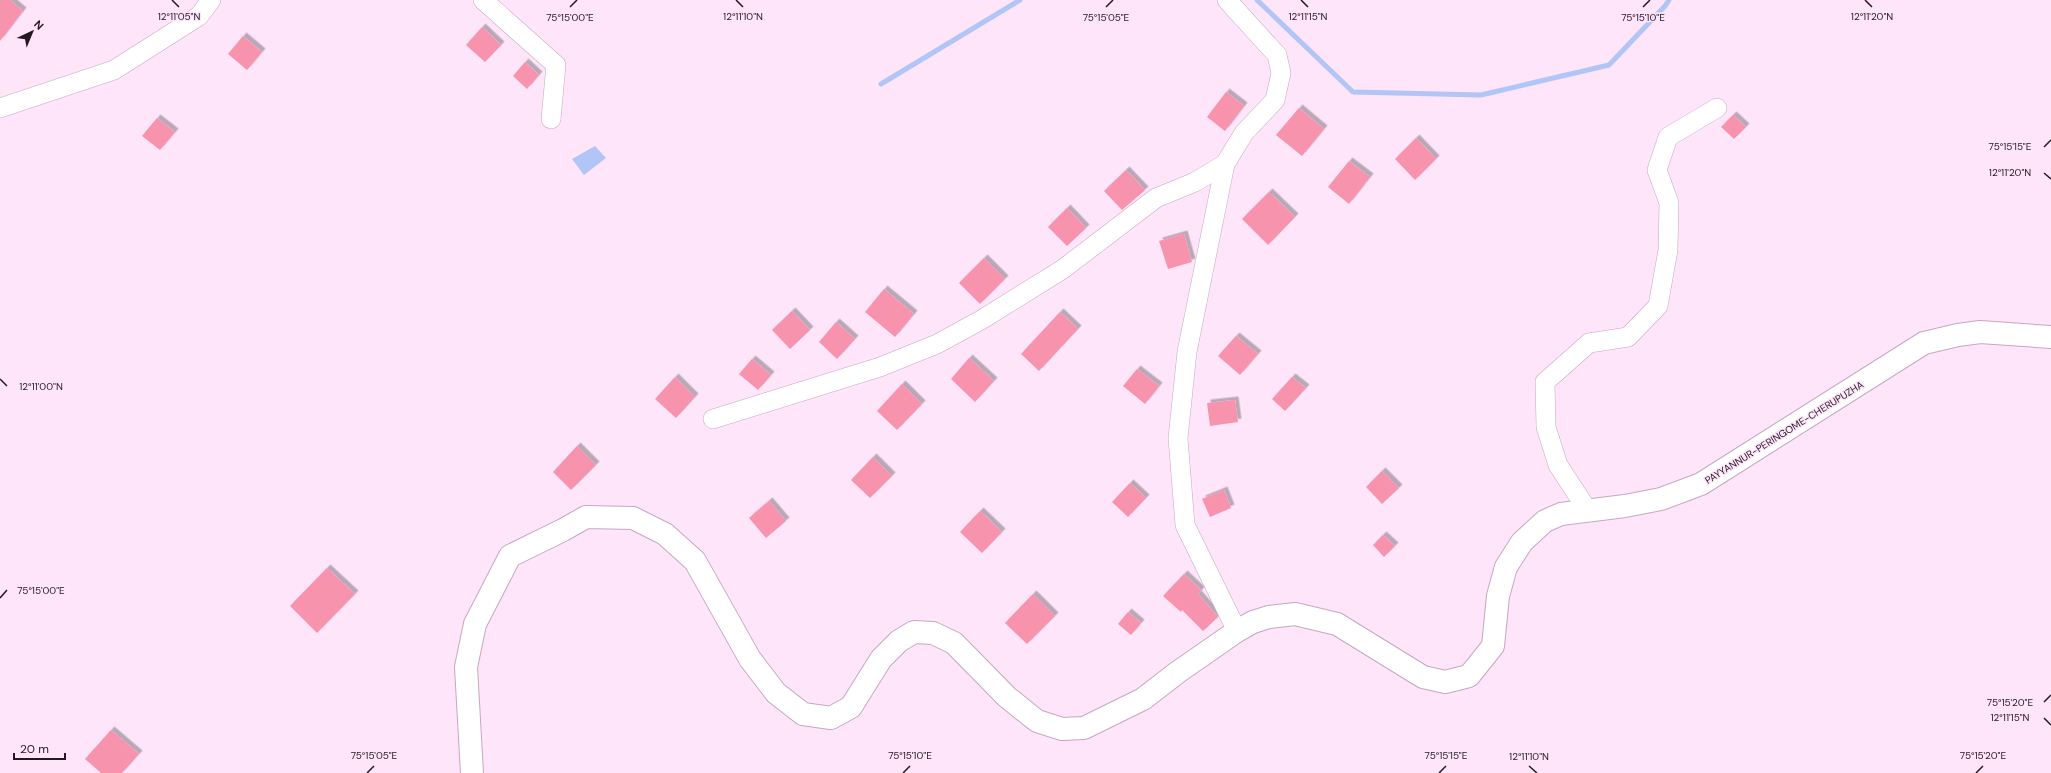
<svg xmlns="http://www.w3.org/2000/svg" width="2051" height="773" font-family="'DM Sans',sans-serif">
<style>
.water{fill:#b1c5f7}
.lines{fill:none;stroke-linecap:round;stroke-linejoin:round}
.stream{stroke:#b1c5f7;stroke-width:5}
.building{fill:#f793ad;filter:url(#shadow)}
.street-casing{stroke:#c6a8c1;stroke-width:20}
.secondary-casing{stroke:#c6a8c1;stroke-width:24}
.street{stroke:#fff;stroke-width:19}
.secondary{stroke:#fff;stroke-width:22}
.ticks{fill:none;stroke:#241922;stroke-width:1.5}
.labels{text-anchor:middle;stroke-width:3;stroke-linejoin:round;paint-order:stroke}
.street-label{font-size:10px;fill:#241922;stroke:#fee5fa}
.ticks-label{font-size:10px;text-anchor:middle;fill:#241922;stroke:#fee5fa;stroke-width:3;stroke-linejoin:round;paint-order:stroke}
</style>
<defs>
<filter id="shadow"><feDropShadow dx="3.5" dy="-3.5" stdDeviation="0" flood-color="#0004"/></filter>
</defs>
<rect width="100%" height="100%" fill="#fee5fa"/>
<path class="water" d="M595,146L606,158L584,175L572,159Z"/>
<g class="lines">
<g class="stream">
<path d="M1257,0L1353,92L1481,95L1609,65L1665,6L1669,0"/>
<path d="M881,84L1020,0"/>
</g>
</g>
<g class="building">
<path d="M0,0H10L23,11L0,41Z"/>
<path d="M482,27L501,45L485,62L466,45Z"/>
<path d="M243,36L262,52L247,70L228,54Z"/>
<path d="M525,62L539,75L527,89L513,76Z"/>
<path d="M1226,92L1244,106L1225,131L1207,117Z"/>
<path d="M1299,108L1324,129L1302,156L1276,135Z"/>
<path d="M1733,115L1746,127L1734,139L1721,127Z"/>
<path d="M157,118L175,132L160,150L142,136Z"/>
<path d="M1416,138L1436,159L1415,180L1395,159Z"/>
<path d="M1349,161L1370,177L1349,204L1328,187Z"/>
<path d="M1126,170L1145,190L1122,210L1104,191Z"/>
<path d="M1269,192L1295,217L1268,245L1242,219Z"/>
<path d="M1067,208L1086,228L1067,246L1048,227Z"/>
<path d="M1184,234L1192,262L1168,269L1159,241Z"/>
<path d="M984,258L1005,279L980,304L959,283Z"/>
<path d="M884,289L914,314L895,337L865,312Z"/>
<path d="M792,311L810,330L790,349L772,330Z"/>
<path d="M1060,312L1078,329L1039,371L1021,354Z"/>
<path d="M836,322L855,339L837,359L819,342Z"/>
<path d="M1236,336L1258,354L1240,375L1218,356Z"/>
<path d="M969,358L994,381L975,402L951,379Z"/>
<path d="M752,359L771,375L758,390L739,374Z"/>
<path d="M1137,369L1159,386L1145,404L1123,386Z"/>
<path d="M675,377L695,397L676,418L655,399Z"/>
<path d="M1292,377L1306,388L1285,411L1272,399Z"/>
<path d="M902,384L922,404L897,430L877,411Z"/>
<path d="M1235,400L1238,422L1210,426L1207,403Z"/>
<path d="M577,446L596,465L571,490L553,472Z"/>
<path d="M873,457L892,476L870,498L851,480Z"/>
<path d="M1382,471L1399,488L1382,504L1366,487Z"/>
<path d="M1130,483L1146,498L1128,517L1112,502Z"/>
<path d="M1224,490L1231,508L1210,517L1202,499Z"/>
<path d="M769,501L786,521L766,538L749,518Z"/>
<path d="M980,511L1002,532L982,553L960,532Z"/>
<path d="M1383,535L1395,546L1384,557L1373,545Z"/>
<path d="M327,568L355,594L317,633L290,606Z"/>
<path d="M1184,574L1201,590L1198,594L1218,617L1203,631L1182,610L1181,612L1163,596Z"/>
<path d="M1033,594L1055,616L1027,644L1005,623Z"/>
<path d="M1128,612L1141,623L1131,635L1118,624Z"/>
<path d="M111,730L139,754L122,773H101L85,759Z"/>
</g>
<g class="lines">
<g class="street-casing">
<g id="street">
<path d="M483,0L556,65L551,119"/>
<path d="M1227,0L1277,55L1281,73L1275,100L1244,133L1225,164L1187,352L1178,438L1185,525L1237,631"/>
<path d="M0,108L114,70L199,16L211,0"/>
<path d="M713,419L880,367L937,344L981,320L1063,269L1156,198L1195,182L1225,164"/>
<path d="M1588,511L1558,465L1546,427L1545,382L1589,343L1628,337L1658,306L1668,250L1669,203L1657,170L1668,137L1717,108"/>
</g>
</g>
<g class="secondary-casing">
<path id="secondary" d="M472,773L466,667L475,624L510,556L563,530L586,517L633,518L665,534L695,561L750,659L776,693L803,714L831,718L851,707L881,659L899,641L914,632L933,633L954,643L1007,697L1037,721L1062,729L1084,728L1143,699L1178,672L1237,631L1253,622L1269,617L1295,614L1337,624L1423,677L1445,682L1469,676L1493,646L1498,596L1506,567L1522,542L1545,521L1561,514L1625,506L1661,499L1701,484L1924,343L1958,335L1980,332L2051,337"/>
</g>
<use href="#street" class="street"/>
<use href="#secondary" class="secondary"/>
</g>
<path class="ticks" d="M172,0L179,7M736,0L743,7M1301,0L1308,7M1865,0L1872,7M570,7L577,0M1106,7L1113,0M1643,7L1650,0M2044,147L2051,140M2044,173L2051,179M0,379L7,386M0,598L7,590M2044,702L2051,695M2044,718L2051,725M1529,766L1537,773M367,773L374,766M903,773L910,766M1439,773L1446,766M1976,773L1983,766"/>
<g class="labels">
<g class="street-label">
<text transform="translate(1784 432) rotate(-32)" y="4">PAYYANNUR-PERINGOME-CHERUPUZHA</text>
</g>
</g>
<g class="ticks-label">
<text x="179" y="20">12°11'05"N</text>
<text x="743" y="20">12°11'10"N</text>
<text x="1308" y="20">12°11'15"N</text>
<text x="1872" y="20">12°11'20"N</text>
<text x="570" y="21">75°15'00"E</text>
<text x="1106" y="21">75°15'05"E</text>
<text x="1643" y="21">75°15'10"E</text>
<text x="2010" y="150">75°15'15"E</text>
<text x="2010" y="176">12°11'20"N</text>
<text x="41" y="390">12°11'00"N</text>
<text x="41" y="594">75°15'00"E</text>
<text x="2010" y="706">75°15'20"E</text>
<text x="2010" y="721">12°11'15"N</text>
<text x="374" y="759">75°15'05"E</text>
<text x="910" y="759">75°15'10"E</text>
<text x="1446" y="759">75°15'15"E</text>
<text x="1983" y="759">75°15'20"E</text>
<text x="1529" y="760">12°11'10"N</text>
</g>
<g transform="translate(32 32) rotate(44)" stroke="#fee5fa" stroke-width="3" paint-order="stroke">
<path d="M0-3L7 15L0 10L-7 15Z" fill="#241922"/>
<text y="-6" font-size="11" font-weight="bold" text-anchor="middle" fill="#241922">N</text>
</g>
<path d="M14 753v6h51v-6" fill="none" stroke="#241922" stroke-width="2"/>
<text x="20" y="753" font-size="12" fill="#241922" stroke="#fee5fa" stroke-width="3" paint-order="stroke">20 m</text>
</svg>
